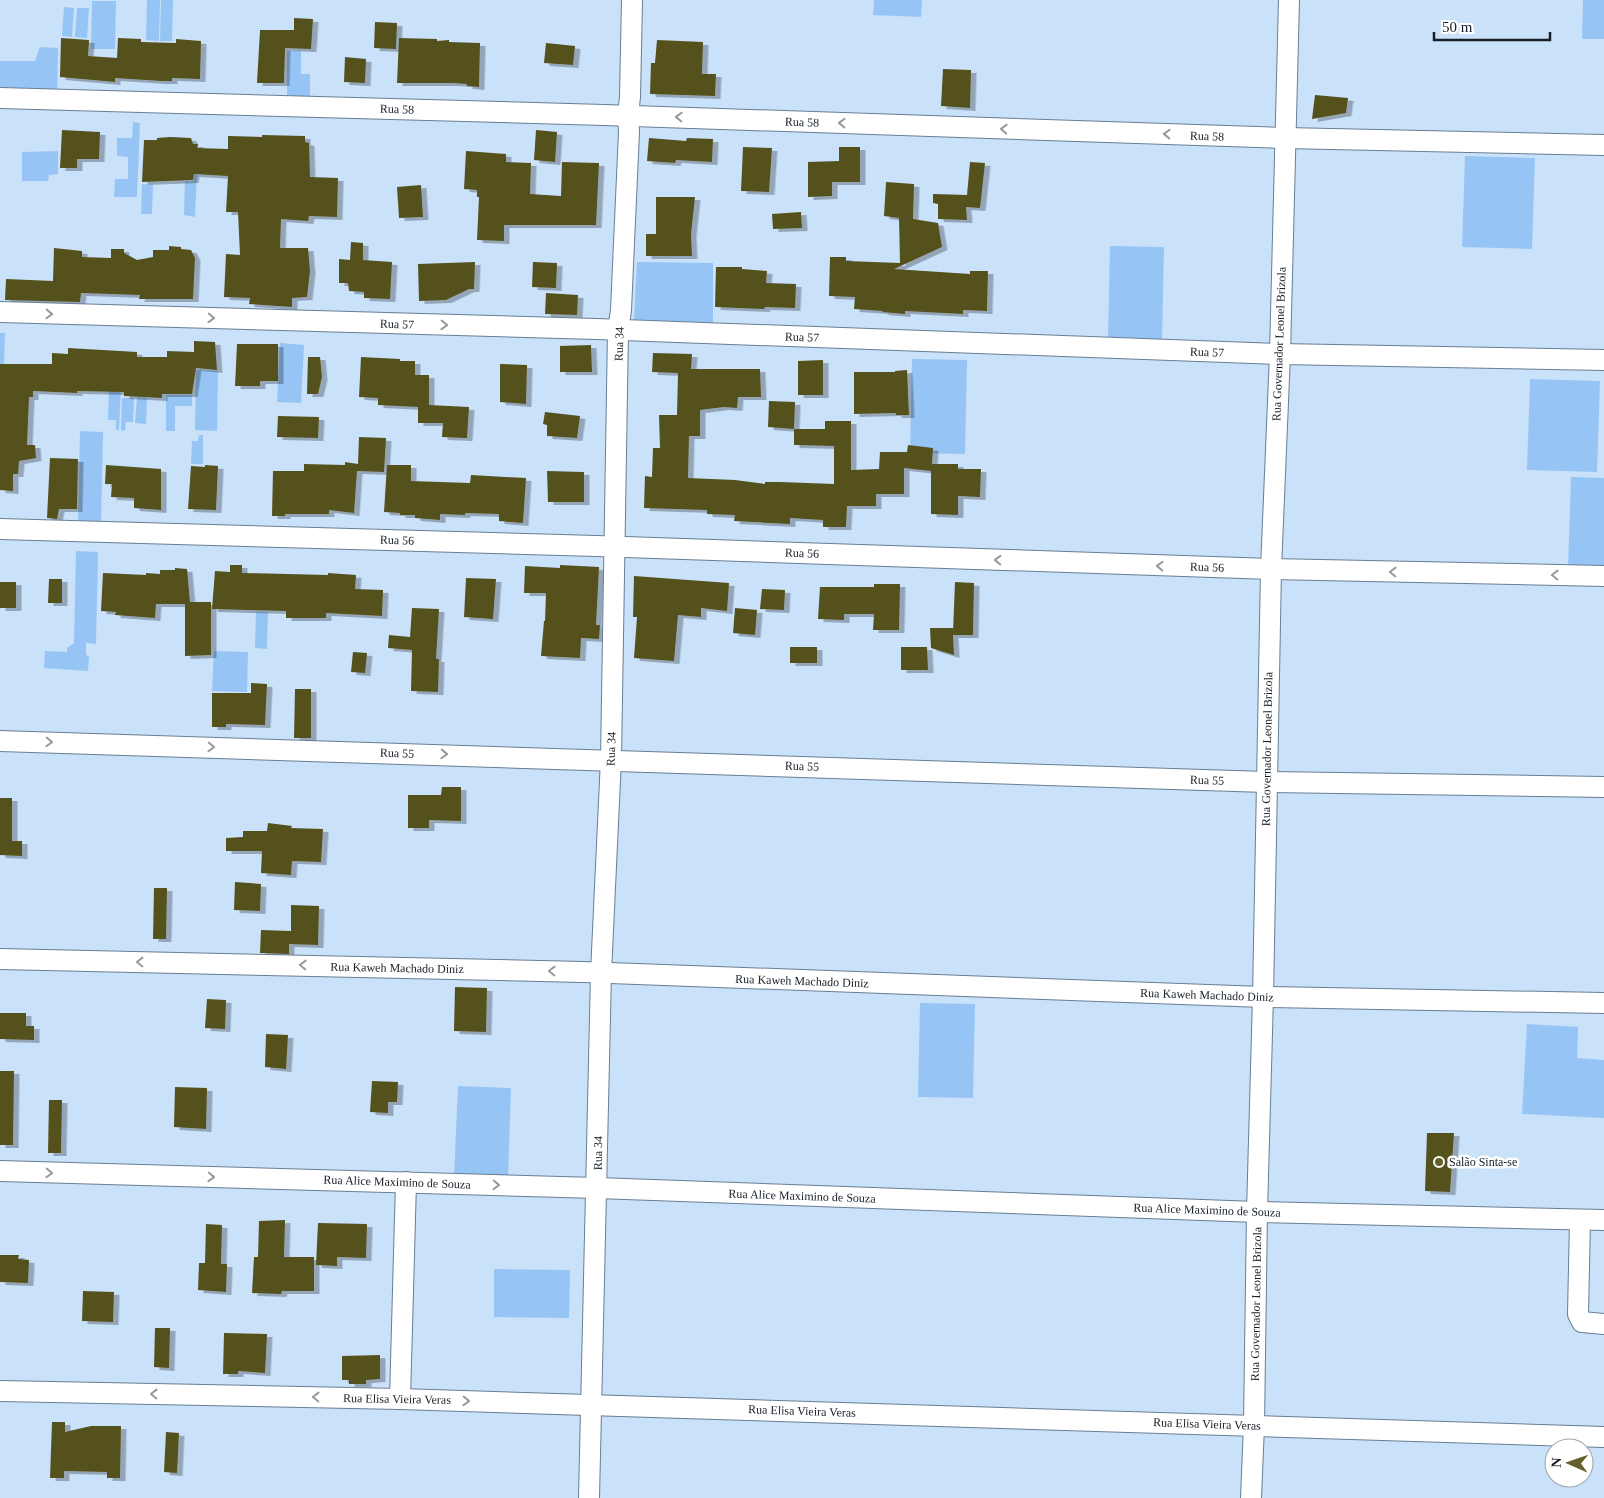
<svg xmlns="http://www.w3.org/2000/svg" width="1604" height="1498" font-family="'Times New Roman',serif">
<style>
.green{fill:#96c5f5}
.building{fill:#55511e;filter:url(#shadow)}
.lines{fill:none;stroke-linecap:round;stroke-linejoin:round}
.minor-casing{stroke:#687e93;stroke-width:22}
.minor{stroke:#fff;stroke-width:20}
.oneway{stroke:#969a9e}
.poi-dot{fill:#64602d;stroke:#fff;stroke-width:2}
.labels{text-anchor:middle;stroke-width:5;stroke-linejoin:round;paint-order:stroke}
.street-label{font-size:12px;fill:#161e27;stroke:#fff}
.poi-label{font-size:12px;fill:#161e27;stroke:#fff;text-anchor:start}
</style>
<defs>
<filter id="shadow"><feDropShadow dx="5.5" dy="3" stdDeviation="0" flood-color="#0004"/></filter>
</defs>
<rect width="100%" height="100%" fill="#cae1fa"/>
<g class="green">
<path d="M147,0H160L159,41L146,40Z"/>
<path d="M161,0H173L172,41H160Z"/>
<path d="M874,0H922L921,17L873,15Z"/>
<path d="M1583,0H1604V39H1582Z"/>
<path d="M92,1H116L115,49H91Z"/>
<path d="M64,7L74,8L72,37L62,36Z"/>
<path d="M77,8H89L87,38L75,37Z"/>
<path d="M40,47L58,48L57,95L0,93V61H35Z"/>
<path d="M287,51H301V74H310V98H287Z"/>
<path d="M133,122L140,123L137,197H114L115,179H128V157L117,156V138H132Z"/>
<path d="M58,151V174L49,175L48,181H22V152Z"/>
<path d="M1465,156L1535,158L1532,249L1462,247Z"/>
<path d="M195,172H197L195,217L184,215L185,181L193,182Z"/>
<path d="M142,184L153,185L152,214H141Z"/>
<path d="M1110,246L1164,247L1162,341L1108,340Z"/>
<path d="M637,262L713,263V323L634,321Z"/>
<path d="M0,333H5L4,364H0Z"/>
<path d="M280,343L304,345L301,403L277,402Z"/>
<path d="M912,359L967,360L965,454L910,453Z"/>
<path d="M196,370L218,371L217,431L195,430Z"/>
<path d="M1530,379L1600,381L1597,472L1527,470Z"/>
<path d="M109,386L121,387L119,430H116V420H108Z"/>
<path d="M166,395H192V406H175V431H166Z"/>
<path d="M137,397L147,398L146,424L135,423Z"/>
<path d="M122,398H134L133,422H126L125,431L121,430Z"/>
<path d="M80,431L103,432L101,525L78,524Z"/>
<path d="M199,435H203V464H191L192,441H198Z"/>
<path d="M1571,477L1604,478V569L1568,568Z"/>
<path d="M76,551L98,552L96,644L86,643V655L89,656L88,671L44,668L45,651L67,652V648L74,643Z"/>
<path d="M256,612H268L267,649L255,648Z"/>
<path d="M214,651L248,652L247,692L212,691Z"/>
<path d="M920,1003L975,1004L973,1098L918,1097Z"/>
<path d="M1527,1024L1578,1027L1577,1058L1604,1060V1118L1522,1114Z"/>
<path d="M458,1086L511,1088L508,1178L454,1177Z"/>
<path d="M494,1269L570,1270L569,1318L494,1317Z"/>
</g>
<g class="building">
<path d="M294,18L313,19L311,49L285,48L284,83H257L260,30H294Z"/>
<path d="M375,22L397,23L396,49L374,48Z"/>
<path d="M61,38L89,40L88,56L117,58L118,38L141,39V42L176,43V39L201,41L200,79L172,78V81H161L115,78V82L60,77Z"/>
<path d="M399,38L437,39V41L449,40V42L480,43L479,87L467,86V84L453,83H397Z"/>
<path d="M657,40L703,42L702,74H716L715,96L650,94L651,63H655Z"/>
<path d="M546,43L575,46L573,65L544,63Z"/>
<path d="M345,57L366,59L365,83L344,82Z"/>
<path d="M943,69L971,70L970,108L941,106Z"/>
<path d="M1315,95L1348,98L1346,113L1312,119Z"/>
<path d="M62,130L100,132L99,159H77V168H60Z"/>
<path d="M536,130L557,132L555,162L534,160Z"/>
<path d="M262,135L305,136V142L309,143L310,177L338,178L337,217L309,216L308,221L281,219L280,248H308L310,271L307,297L292,298V307L249,304L250,298L224,297L226,254L240,255L238,212H226L228,176L194,174L193,180L142,182L144,140H157V138L170,137L191,138L193,144H198L197,148L228,149V136L262,137Z"/>
<path d="M649,138L686,141L687,138L713,139L712,162L676,160L675,163L647,161Z"/>
<path d="M743,147L772,148L769,192L741,191Z"/>
<path d="M839,147H860V182H832V196L808,197V162L839,161Z"/>
<path d="M466,151L506,154V162L531,163L530,194L561,196L562,162L599,163L596,225H504V241L477,240L479,197H477V190L464,189Z"/>
<path d="M970,162L985,163L980,208L966,207L967,220L938,219V204L933,203V194L967,195Z"/>
<path d="M886,182L914,184L913,219L938,223L942,247L894,269L970,274V271H988L987,311L963,310V314L905,311V314L882,312L883,311L854,309L855,297L829,296L830,257H846V261L900,263L899,218L884,216Z"/>
<path d="M421,185L423,217L399,218L397,187Z"/>
<path d="M656,197H695L691,234L692,256H646V234H656Z"/>
<path d="M801,212L802,228L773,229L772,214Z"/>
<path d="M351,242L363,243V260L392,262L390,299L364,298V292L349,291L348,283H339V259L350,260Z"/>
<path d="M169,246L181,247V249L191,250L195,258L193,299H139L140,295L81,293L80,302L5,300L6,279L53,281L54,248L82,251V257L111,258V249H124V253L137,260L153,257V250H169Z"/>
<path d="M475,262L474,289H469L446,300L419,301L418,264Z"/>
<path d="M533,262L557,263L556,288L532,287Z"/>
<path d="M716,267H742V269L767,271L766,283L796,284L795,308L765,307L764,309L715,307Z"/>
<path d="M546,293L578,295L577,315L545,314Z"/>
<path d="M194,341L215,342L217,370L196,368L192,394H162V398L124,396V392L77,391V393L33,391V397H29L27,445H35L36,458L19,461L18,474H13V491L0,490V364H52V353L68,354V348L137,352V357H167V351L194,352Z"/>
<path d="M237,344H278V381H260V386H235Z"/>
<path d="M591,345L592,372H560V346Z"/>
<path d="M653,353L692,354L691,369H760L761,397H738L737,408L724,407L700,410V436H689L688,478L735,480L765,484V482H780L834,484V446L794,445V429H825V421H851V470L879,469L880,452H907L908,445L933,448L932,464H958V469H981L980,497L958,496V515L931,514V471L904,468V494H876V506H847L846,527H823V520L790,518V524L734,521L735,515L707,514V510L644,508L645,476L652,477L653,448H660L659,415H677L678,373L652,372Z"/>
<path d="M308,357H320L322,377L318,394H307Z"/>
<path d="M361,357L400,359V361H415V375H429V405L469,407L467,438L442,437L443,423H418V407L378,405V398L359,397Z"/>
<path d="M823,360V395H798V361Z"/>
<path d="M500,364L527,365L526,404L500,402Z"/>
<path d="M907,370L909,415H896V413L854,414V372H895V371Z"/>
<path d="M769,401L795,402L794,429L768,427Z"/>
<path d="M545,412L580,416L577,438L547,436V425L543,424Z"/>
<path d="M278,416L319,417L318,438L277,437Z"/>
<path d="M359,437L386,438L384,472L357,471L354,513L329,510V514H285V516H272L273,471H304V464L345,465V462L358,464Z"/>
<path d="M50,458L78,459L77,509H59L57,519L47,518Z"/>
<path d="M106,465L161,469V510L134,508V498L111,497L112,484H105Z"/>
<path d="M205,465L218,466L216,510L188,509L191,466L205,467Z"/>
<path d="M387,465H411V481L470,483L471,475L526,478L523,523L499,521V514L465,513V515L440,514V520L415,518V515H400V513L384,512Z"/>
<path d="M547,471L584,472V502H548Z"/>
<path d="M230,565H242V573L328,575V573L356,575L355,589L383,590L382,616L326,613V618H286V611L212,609L215,571L230,572Z"/>
<path d="M560,565L599,567L596,625H600L599,639L581,638L580,658L541,656L544,621H545L546,593H524L525,566L560,568Z"/>
<path d="M175,568L187,569L190,602H211V655L185,656V604H156L155,618L115,615L116,612L101,611L103,573L146,575V573L160,574V570H175Z"/>
<path d="M634,576L729,583L727,611L701,608V617L678,615L674,661L634,658L637,617H633Z"/>
<path d="M466,578L496,579L493,619L464,617Z"/>
<path d="M49,579H62V603H48Z"/>
<rect x="0" y="582" width="16" height="26"/>
<path d="M955,582L974,583L973,635H953L954,655L931,648L930,628H953V632Z"/>
<path d="M874,584H900L899,630H873L874,614H844V620L818,619L820,587H874Z"/>
<path d="M762,589L785,590L784,610L760,609Z"/>
<path d="M412,608L439,609L436,659H439L438,692L411,691L412,650L388,648L389,635L410,637Z"/>
<path d="M735,608L757,610L755,635L733,633Z"/>
<rect x="790" y="647" width="27" height="16"/>
<path d="M901,647H927L928,670H901Z"/>
<path d="M353,652L367,653L365,673L351,672Z"/>
<path d="M251,683L267,684L265,725L226,724V727H212V693H251Z"/>
<path d="M295,689H311V738H294Z"/>
<path d="M442,787H461V821L429,820V828H408V795H441Z"/>
<path d="M0,798H12V841H22V856L0,855Z"/>
<path d="M268,823L292,826L291,828L323,829L321,862L292,861L291,875L261,873L262,851H226V838L243,837V831H267Z"/>
<path d="M235,882L261,884L260,911L234,910Z"/>
<path d="M154,888H167L166,939H153Z"/>
<path d="M291,905L319,906L318,945L289,944V954L260,953L261,930L291,931Z"/>
<path d="M455,987L487,988L486,1032L454,1031Z"/>
<path d="M207,999L226,1000L225,1029L205,1028Z"/>
<path d="M0,1013H26V1026H34V1040L0,1039Z"/>
<path d="M266,1034L288,1035L286,1069L265,1067Z"/>
<path d="M0,1071H14L13,1145H0Z"/>
<path d="M372,1081L398,1082L397,1102H388V1113L370,1112Z"/>
<path d="M175,1087L207,1088L206,1129L174,1127Z"/>
<path d="M49,1100H62L61,1153H48Z"/>
<path d="M1427,1133H1454L1450,1192L1425,1191Z"/>
<path d="M285,1220L284,1257H314V1291H282L281,1294L252,1293L254,1257H258L259,1221Z"/>
<path d="M318,1223L367,1224L366,1258L337,1257V1266L316,1265Z"/>
<path d="M206,1224L222,1225L221,1264H227L226,1292L198,1290L199,1263H205Z"/>
<path d="M0,1255H19L18,1259L29,1260L28,1283L0,1282Z"/>
<path d="M83,1291L114,1292L113,1322L82,1321Z"/>
<path d="M155,1328H170L169,1368L154,1367Z"/>
<path d="M224,1333L267,1334L265,1373L238,1371V1374H223Z"/>
<path d="M380,1355V1379L366,1380V1384H349V1380H342V1356Z"/>
<path d="M52,1422H65V1432L91,1426H121L120,1478H107V1472L64,1471V1478H50Z"/>
<path d="M166,1432L179,1433L177,1473L164,1472Z"/>
</g>
<g class="lines">
<g class="minor-casing">
<g id="minor">
<path d="M0,98L604,115L1285,138L1604,145"/>
<path d="M0,312L596,329L1280,354L1604,360"/>
<path d="M0,529L596,546L1271,569L1604,576"/>
<path d="M0,741L1266,782L1604,787"/>
<path d="M0,959L583,972L1263,997L1604,1003"/>
<path d="M0,1171L597,1188L1257,1212L1604,1220"/>
<path d="M1580,1220L1578,1314L1582,1322L1604,1324"/>
<path d="M0,1391L400,1399L1604,1437"/>
<path d="M400,1399L406,1182"/>
<path d="M589,1498L601,973L611,759L618,330L621,310L629,132L628,115L630,97L632,0"/>
<path d="M1251,1498L1254,1425L1257,1212L1263,997L1271,569L1280,354L1289,0"/>
</g>
</g>
<use href="#minor" class="minor"/>
</g>
<defs><path id="oneway-chevron" d="M-2-3.5L2.5 0L-2 3.5" fill="none" stroke-width="1.6" stroke-linecap="round" stroke-linejoin="round" transform="scale(1.25)"/></defs>
<g class="oneway">
<use href="#oneway-chevron" transform="translate(679 117) rotate(-178)"/>
<use href="#oneway-chevron" transform="translate(842 123) rotate(-178)"/>
<use href="#oneway-chevron" transform="translate(1004 129) rotate(-178)"/>
<use href="#oneway-chevron" transform="translate(1167 134) rotate(-178)"/>
<use href="#oneway-chevron" transform="translate(49 314) rotate(2)"/>
<use href="#oneway-chevron" transform="translate(211 318) rotate(2)"/>
<use href="#oneway-chevron" transform="translate(444 325) rotate(2)"/>
<use href="#oneway-chevron" transform="translate(998 560) rotate(-178)"/>
<use href="#oneway-chevron" transform="translate(1160 566) rotate(-178)"/>
<use href="#oneway-chevron" transform="translate(1393 572) rotate(-179)"/>
<use href="#oneway-chevron" transform="translate(1555 575) rotate(-179)"/>
<use href="#oneway-chevron" transform="translate(49 742) rotate(2)"/>
<use href="#oneway-chevron" transform="translate(211 747) rotate(2)"/>
<use href="#oneway-chevron" transform="translate(444 754) rotate(2)"/>
<use href="#oneway-chevron" transform="translate(140 962) rotate(-179)"/>
<use href="#oneway-chevron" transform="translate(303 965) rotate(-179)"/>
<use href="#oneway-chevron" transform="translate(552 971) rotate(-179)"/>
<use href="#oneway-chevron" transform="translate(49 1173) rotate(2)"/>
<use href="#oneway-chevron" transform="translate(211 1177) rotate(2)"/>
<use href="#oneway-chevron" transform="translate(496 1185) rotate(2)"/>
<use href="#oneway-chevron" transform="translate(154 1394) rotate(-179)"/>
<use href="#oneway-chevron" transform="translate(316 1397) rotate(-179)"/>
<use href="#oneway-chevron" transform="translate(466 1401) rotate(2)"/>
</g>
<circle class="poi-dot" cx="1439" cy="1162" r="5"/>
<g class="labels">
<g class="street-label">
<text transform="translate(397 109) rotate(2)" y="4">Rua 58</text>
<text transform="translate(802 122) rotate(2)" y="4">Rua 58</text>
<text transform="translate(1207 136) rotate(2)" y="4">Rua 58</text>
<text transform="translate(397 324) rotate(2)" y="4">Rua 57</text>
<text transform="translate(802 337) rotate(2)" y="4">Rua 57</text>
<text transform="translate(619 344) rotate(-88)" y="4">Rua 34</text>
<text transform="translate(1279 344) rotate(-88)" y="4">Rua Governador Leonel Brizola</text>
<text transform="translate(1207 352) rotate(2)" y="4">Rua 57</text>
<text transform="translate(397 540) rotate(2)" y="4">Rua 56</text>
<text transform="translate(802 553) rotate(2)" y="4">Rua 56</text>
<text transform="translate(1207 567) rotate(2)" y="4">Rua 56</text>
<text transform="translate(611 749) rotate(-88)" y="4">Rua 34</text>
<text transform="translate(1267 749) rotate(-89)" y="4">Rua Governador Leonel Brizola</text>
<text transform="translate(397 753) rotate(2)" y="4">Rua 55</text>
<text transform="translate(802 766) rotate(2)" y="4">Rua 55</text>
<text transform="translate(1207 780) rotate(2)" y="4">Rua 55</text>
<text transform="translate(397 968) rotate(1)" y="4">Rua Kaweh Machado Diniz</text>
<text transform="translate(802 981) rotate(2)" y="4">Rua Kaweh Machado Diniz</text>
<text transform="translate(1207 995) rotate(2)" y="4">Rua Kaweh Machado Diniz</text>
<text transform="translate(598 1153) rotate(-89)" y="4">Rua 34</text>
<text transform="translate(397 1182) rotate(2)" y="4">Rua Alice Maximino de Souza</text>
<text transform="translate(802 1196) rotate(2)" y="4">Rua Alice Maximino de Souza</text>
<text transform="translate(1207 1210) rotate(2)" y="4">Rua Alice Maximino de Souza</text>
<text transform="translate(1256 1304) rotate(-89)" y="4">Rua Governador Leonel Brizola</text>
<text transform="translate(397 1399) rotate(1)" y="4">Rua Elisa Vieira Veras</text>
<text transform="translate(802 1411) rotate(2)" y="4">Rua Elisa Vieira Veras</text>
<text transform="translate(1207 1424) rotate(2)" y="4">Rua Elisa Vieira Veras</text>
</g>
<g class="poi-label">
<text x="1449" y="1166">Salão Sinta-se</text>
</g>
</g>
<g transform="translate(1569 1463) rotate(272)"><circle r="24" fill="#ffffff" stroke="#a2a5a9"/>
<path d="M0-4L9 19L0 12L-9 19Z" fill="#64602d"/>
<text y="-8" font-size="14" font-weight="bold" text-anchor="middle" fill="#161e27">N</text>
</g>
<path d="M1434 32v8h116v-8" fill="none" stroke="#161e27" stroke-width="2.5"/>
<text x="1442" y="32" font-size="15" fill="#161e27" stroke="#ffffff" stroke-width="4" paint-order="stroke">50 m</text>
</svg>
